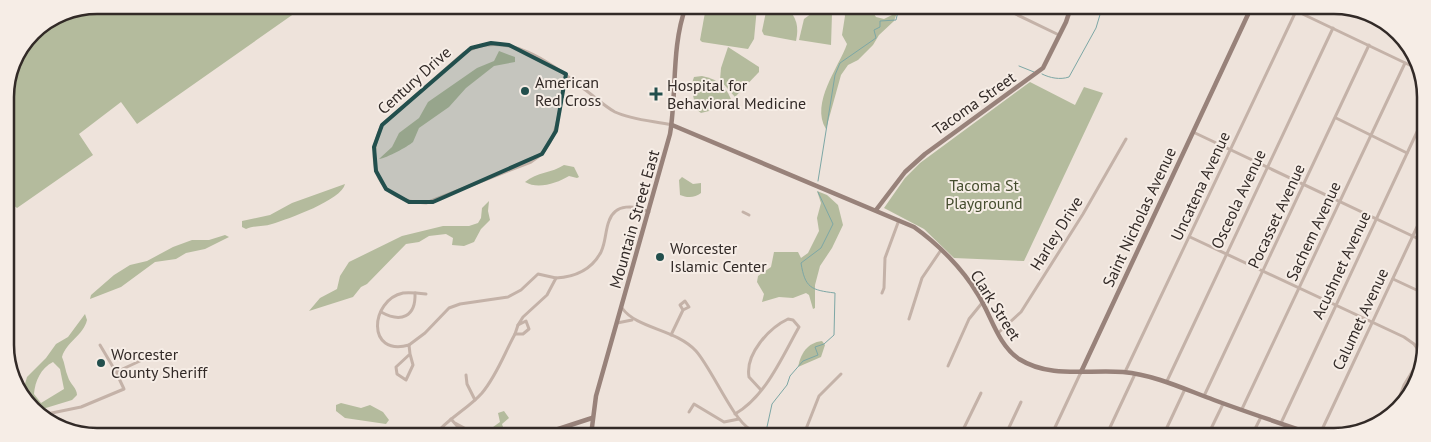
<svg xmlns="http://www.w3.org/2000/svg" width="1431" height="442" font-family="'PT Sans',sans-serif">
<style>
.green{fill:#b4bb9d;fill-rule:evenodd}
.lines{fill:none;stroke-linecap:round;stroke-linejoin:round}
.stream{stroke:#7da7a5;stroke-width:1}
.street{stroke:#c4b2a8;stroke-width:3}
.secondary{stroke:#98827a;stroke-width:4.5}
.marked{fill:#224f4d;fill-opacity:0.2;stroke:#224f4d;stroke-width:4;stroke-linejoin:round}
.poi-dot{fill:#224f4d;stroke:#f6ede6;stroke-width:2}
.labels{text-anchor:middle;stroke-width:4;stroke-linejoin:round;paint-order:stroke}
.street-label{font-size:16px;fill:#322a27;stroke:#f6ede6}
.poi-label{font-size:16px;fill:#322a27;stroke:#f6ede6;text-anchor:start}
.park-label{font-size:16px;fill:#454d2e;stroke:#f6ede6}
.rim{fill:none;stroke:#322a27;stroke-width:2.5}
</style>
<rect width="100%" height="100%" fill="#eee3db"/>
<g class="green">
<path d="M97,5H290L295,13L137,124L121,102L79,134L93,155L17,208L6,200L5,91L32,32L62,12Z"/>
<path d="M706,7H757L754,39L748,49L702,42L700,40Z"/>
<path d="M767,7H786C797,17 799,27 796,41L764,35L762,31Z"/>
<path d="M842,7L857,12L869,7L876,17L884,19L892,15L893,7H899L894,21L879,35L873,45L858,60L848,65L841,75L826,129C810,103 839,67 847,44L842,35L845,16Z"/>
<path d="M822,12L832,14L831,45L799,40L804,19L812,13Z"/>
<path d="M728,47L759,67V72L735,97L720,80L721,68Z"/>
<path d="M499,51L515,57V62L494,66L466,88L449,107L419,128L413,142C407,147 387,158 379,159L392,147L399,133L419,118L428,102L477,68L494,61Z"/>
<path d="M702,76C719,79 728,88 733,105L701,113L696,109L691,86L694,77Z"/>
<path d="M1030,82L1075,105L1084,87L1103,93L1024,261L954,258L924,229L884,208L905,178L920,163Z"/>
<path d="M564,165L574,167L579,177L577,178L569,176C557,183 538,190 525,182C537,172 552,173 564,165Z"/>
<path d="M682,177L693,184L701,183V193C695,198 687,198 680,195L679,180Z"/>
<path d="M345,184C342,200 288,219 272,224C263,227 254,225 246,229L242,227V221L270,215L292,203Z"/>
<path d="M817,191L827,195L838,205L843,225L832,248L820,266L815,285V308L813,309L809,295L806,293L793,298L779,297L762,302L764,294L757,282L758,276L771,267L774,252H798L801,258L808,253L819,231L817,218L821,203Z"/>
<path d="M489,201L488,211L490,220L481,229L474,242L464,246L452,245L453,238L446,234L429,236L419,242L406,244L367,284L361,287L353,297L309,311L320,298L337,289L340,276L349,262L402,236L443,226H469L478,223L481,218L482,208Z"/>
<path d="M225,235L229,237L205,249L186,253L176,259L155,262L121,287L90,299L91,295L114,275L130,265L147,261L173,247L192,240H209Z"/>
<path d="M85,314L87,320C83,336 67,341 62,357C65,364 65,370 68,377C70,384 77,388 77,395L72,400L36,411L28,406L22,394L27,377L46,358L56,344L68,337ZM53,362L60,369L64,389L41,403L34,394C35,381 41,368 53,362Z"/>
<path d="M822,341L825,345L821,357L798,367C801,353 807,343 822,341Z"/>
<path d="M341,403L361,408L370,405L383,412L389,420L386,424L345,418L336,411V405Z"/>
<path d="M504,411L509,418L502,424L503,427L510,428L511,433L488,435L489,430L500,422L498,413Z"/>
</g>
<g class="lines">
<g class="stream">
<path d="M1019,66L1034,72"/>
<path d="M1042,74C1050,78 1060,80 1069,77L1096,28L1102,8"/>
<path d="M818,181L835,75L840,63L876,38L874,30L880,27V21L896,20L899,7"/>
<path d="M767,427L772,404L787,385L790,376L803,361L818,355L815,347L824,344L834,335L835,293C811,290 805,288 801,263L821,248L833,224L818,192"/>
</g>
<g class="street">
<path d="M1001,7L1059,35"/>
<path d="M1290,8L1420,70"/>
<path d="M566,74C558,106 562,143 531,162L426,203C379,202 363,165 382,125L464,53C505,28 552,63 584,89C594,96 604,106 615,112C632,120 654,121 672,125"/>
<path d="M1336,118L1407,153"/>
<path d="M1193,132L1423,241"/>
<path d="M743,212L749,215"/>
<path d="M1190,237L1404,337L1414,344L1423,356"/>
<path d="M556,278C575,277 592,269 601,252C606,242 605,231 609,221C615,203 635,205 649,212"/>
<path d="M1393,279L1423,293"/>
<path d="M882,293L884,288L885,258L899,220"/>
<path d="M622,308C637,329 676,329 696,351C712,369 733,420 750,429C771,439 797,418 816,436"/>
<path d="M381,312C401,323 416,317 415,293"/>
<path d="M909,319L922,278L941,250"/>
<path d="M617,323L632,320"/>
<path d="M998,333L1021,312L1083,214L1126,139"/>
<path d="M515,334L518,325"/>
<path d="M671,335L683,310L689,307L685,301L680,305L683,310"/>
<path d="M100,345L116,372L153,355"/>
<path d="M409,345L425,333L449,308L460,304L508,297L521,290L538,274L556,278L547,295L523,317L518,325L526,321L529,329L523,334H515C504,354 497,375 482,393C468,409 448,418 435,435"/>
<path d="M410,354L413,365L406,380L397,374L396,367L410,354L409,345C366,357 370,300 403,293C410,292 418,293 426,294"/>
<path d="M948,366L969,319L982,303"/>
<path d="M1125,372L1296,11"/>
<path d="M466,375L467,384L475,400"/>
<path d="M1167,381L1333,28"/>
<path d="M1204,396L1369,45"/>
<path d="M1242,409L1405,63"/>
<path d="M689,412L694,404L724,422L739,419"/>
<path d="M1394,412L1404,385L1423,354"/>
<path d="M735,414C766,396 782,357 799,327L793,320L788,319C769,328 745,354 749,377L761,390"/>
<path d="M42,415L81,407L124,389L116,372"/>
<path d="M451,419L465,435L467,434L466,429L455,423"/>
<path d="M1281,423L1424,117"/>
<path d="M806,429L819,396L841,374"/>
<path d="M960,436L981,393"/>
<path d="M1005,436L1021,402"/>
<path d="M1051,436L1081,372"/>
<path d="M1106,436L1135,374"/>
<path d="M1163,436L1185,389"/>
<path d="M1319,436L1424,212"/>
<path d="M1207,437L1223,404"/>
<path d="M1251,437L1261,417"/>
<path d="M1296,437L1300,430"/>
</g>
<g class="secondary">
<path d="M672,125L914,227C938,244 962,268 977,293C991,314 997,344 1019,359C1051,379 1088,369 1123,372C1155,375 1184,389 1214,400C1249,413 1285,425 1321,437"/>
<path d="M876,210L905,172L925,154L1043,68L1066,22L1071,7"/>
<path d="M1081,372L1251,8"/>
<path d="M540,435L592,418"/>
<path d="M591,435L596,396L670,134C677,92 671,47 686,6"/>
</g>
</g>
<path class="marked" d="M491,43L509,45L566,74L556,131L542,154L433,202H409L386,189L376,171L374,147L382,125L471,48Z"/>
<g class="poi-dot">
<circle cx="525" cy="91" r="5"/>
<path d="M653.5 86.5h5v5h5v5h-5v5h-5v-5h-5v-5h5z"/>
<circle cx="660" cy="257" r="5"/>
<circle cx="101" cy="363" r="5"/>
</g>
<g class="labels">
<g class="street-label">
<text transform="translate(414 80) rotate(-42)" y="6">Century Drive</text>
<text transform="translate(974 103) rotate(-35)" y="6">Tacoma Street</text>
<text transform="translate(1200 186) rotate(-65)" y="6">Uncatena Avenue</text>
<text transform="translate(1238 199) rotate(-65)" y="6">Osceola Avenue</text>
<text transform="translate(1276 216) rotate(-65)" y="6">Pocasset Avenue</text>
<text transform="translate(1139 217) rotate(-65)" y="6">Saint Nicholas Avenue</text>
<text transform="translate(634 219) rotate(-74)" y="6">Mountain Street East</text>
<text transform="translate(1313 231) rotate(-65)" y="6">Sachem Avenue</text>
<text transform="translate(1056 233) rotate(-58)" y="6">Harley Drive</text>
<text transform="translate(1341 265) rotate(-65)" y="6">Acushnet Avenue</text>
<text transform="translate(996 305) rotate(58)" y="6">Clark Street</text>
<text transform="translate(1360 319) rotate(-65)" y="6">Calumet Avenue</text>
</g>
<g class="poi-label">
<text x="535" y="88">American<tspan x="535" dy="18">Red Cross</tspan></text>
<text x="667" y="91">Hospital for<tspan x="667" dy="18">Behavioral Medicine</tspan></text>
<text x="670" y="254">Worcester<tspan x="670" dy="18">Islamic Center</tspan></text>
<text x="111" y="360">Worcester<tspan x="111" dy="18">County Sheriff</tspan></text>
</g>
<g class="park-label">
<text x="984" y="191">Tacoma St<tspan x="984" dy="18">Playground</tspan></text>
</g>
</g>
<path d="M0 0H1431V442H0ZM97 14H1334A83 83 0 0 1 1417 97V345A83 83 0 0 1 1334 428H97A83 83 0 0 1 14 345V97A83 83 0 0 1 97 14Z" fill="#f6ede6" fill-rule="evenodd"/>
<path class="rim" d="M97 14H1334A83 83 0 0 1 1417 97V345A83 83 0 0 1 1334 428H97A83 83 0 0 1 14 345V97A83 83 0 0 1 97 14Z"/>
</svg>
